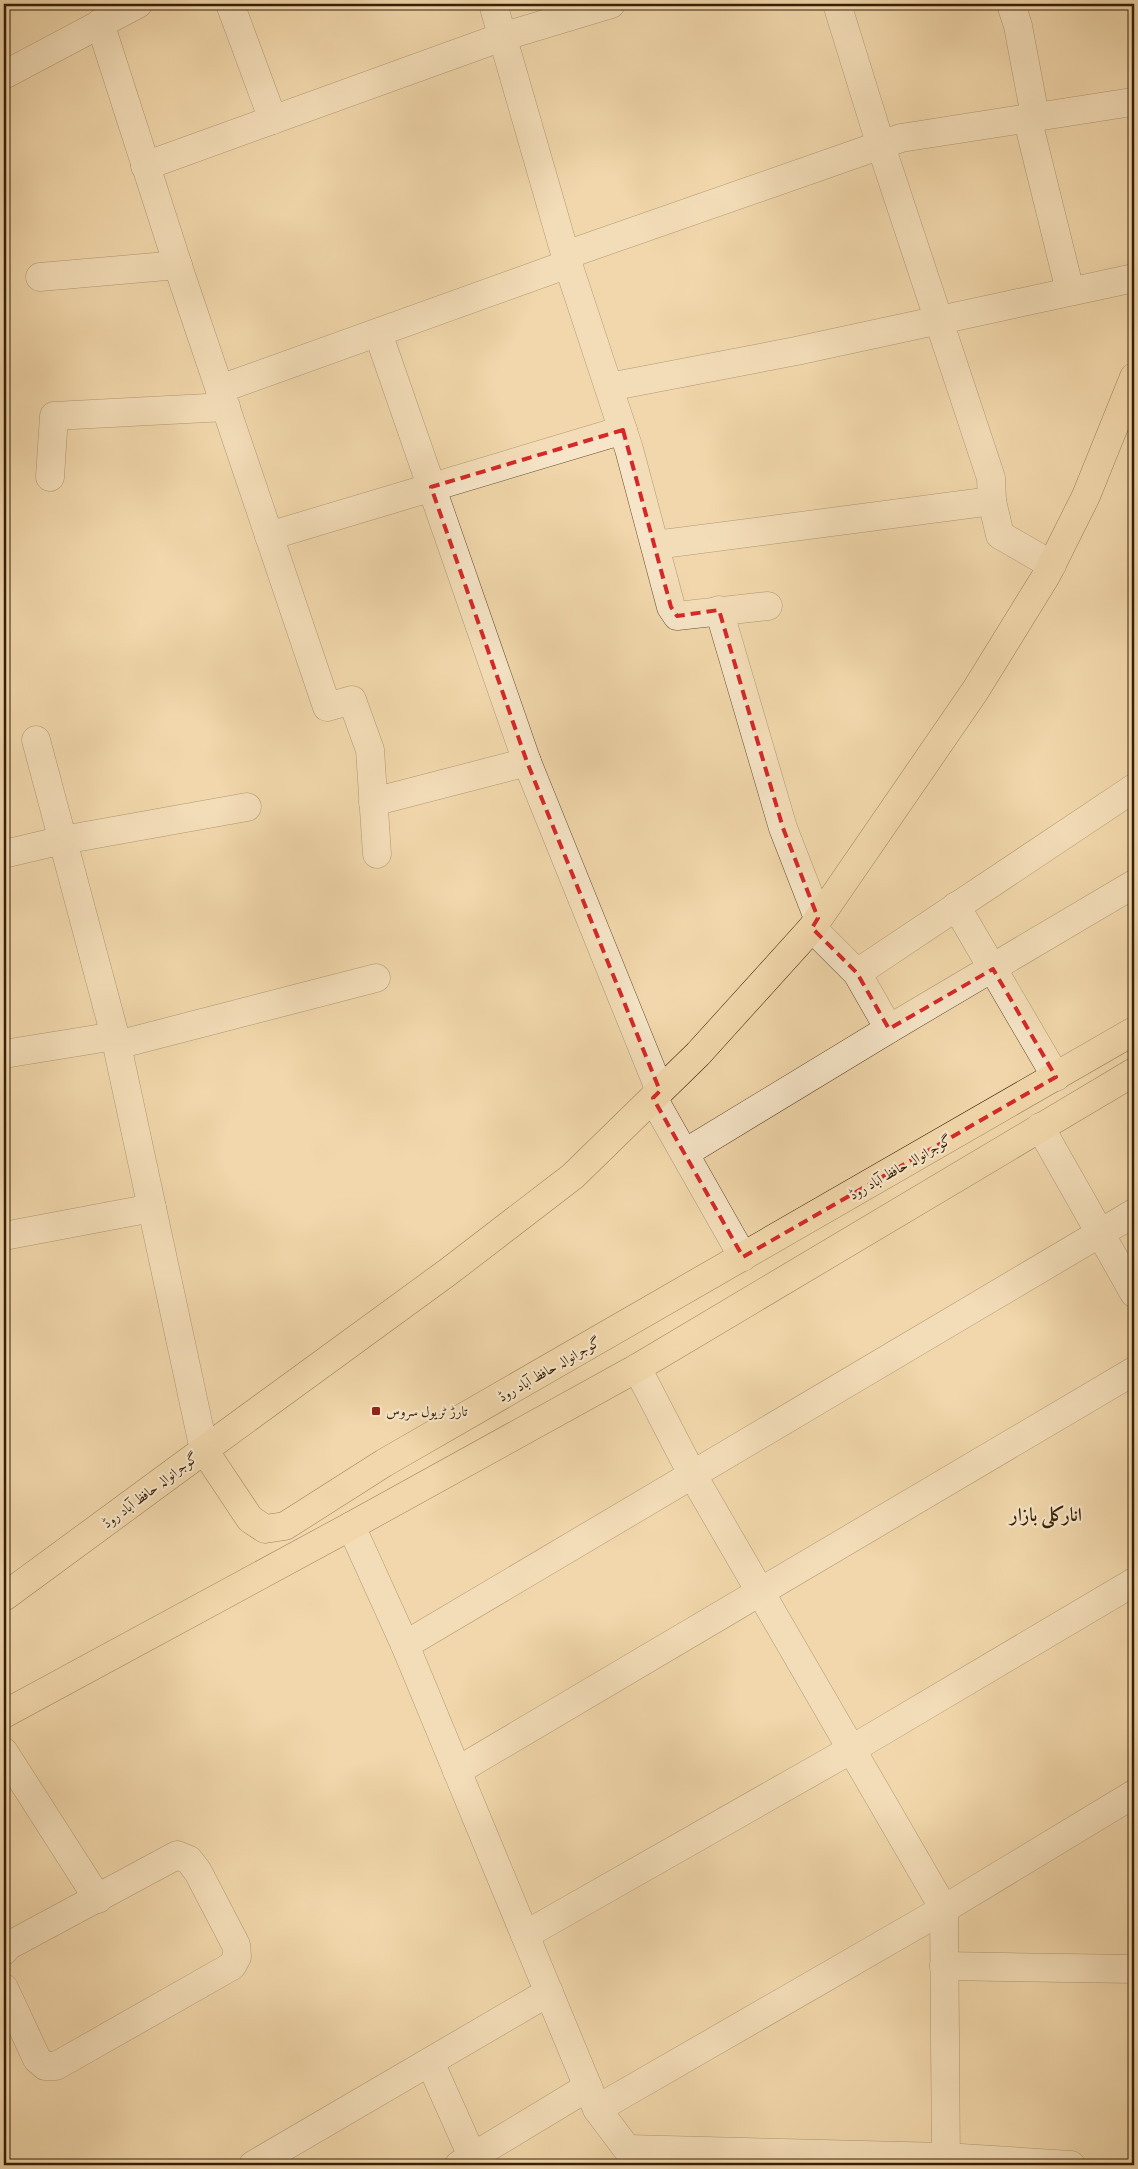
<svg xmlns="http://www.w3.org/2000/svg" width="1138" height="2169" viewBox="0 0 1138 2169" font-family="'IM FELL French Canon',Amiri,serif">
<rect width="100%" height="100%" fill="#f1d7ab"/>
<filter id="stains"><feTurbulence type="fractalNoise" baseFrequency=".004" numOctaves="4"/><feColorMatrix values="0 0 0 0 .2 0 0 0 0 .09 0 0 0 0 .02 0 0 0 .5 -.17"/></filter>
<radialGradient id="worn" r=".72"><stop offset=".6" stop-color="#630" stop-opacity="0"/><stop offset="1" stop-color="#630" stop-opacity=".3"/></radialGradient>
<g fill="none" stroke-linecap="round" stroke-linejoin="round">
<defs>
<g id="minor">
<path d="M230 4 273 120"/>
<path d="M493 4 568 264 629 449 671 607 677 616 768 606"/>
<path d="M837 4 881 146 991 478 992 501 1000 535 1052 565"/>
<path d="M1011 4 1018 26 1035 116"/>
<path d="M100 23 181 275 327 707 352 700 370 750 377 854"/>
<path d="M4 75 138 4"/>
<path d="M1027 117 1070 291"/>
<path d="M145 166 502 37 611 4"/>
<path d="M566 255 901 138 1132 102"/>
<path d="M40 277 178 265"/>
<path d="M378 333 527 762 660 1091"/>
<path d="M609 387 796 351 1134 278"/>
<path d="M220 389 568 264"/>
<path d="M50 477 54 416 226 407"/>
<path d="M269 536 623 430"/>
<path d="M655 545 992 501"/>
<path d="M719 610 783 828 818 918"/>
<path d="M36 740 115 1036 204 1450"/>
<path d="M373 802 527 762"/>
<path d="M4 854 63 840 247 807"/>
<path d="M956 906 1056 1077"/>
<path d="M812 928 857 973 889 1029"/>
<path d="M857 973 1134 788"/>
<path d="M117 1045 376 978"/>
<path d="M4 1054 115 1036"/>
<path d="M653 1098 743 1257"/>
<path d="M1040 1127 1134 1293"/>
<path d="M685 1153 889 1029 1134 884"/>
<path d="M4 1236 152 1208"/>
<path d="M637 1368 692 1474 944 1909 946 2165"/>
<path d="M351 1526 405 1645 597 2109 627 2149 945 2157 1071 2165"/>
<path d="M405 1645 1134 1213"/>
<path d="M4 1752 98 1899"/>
<path d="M457 1771 1134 1371"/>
<path d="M525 1935 852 1749 1134 1582"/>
<path d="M4 1951 8 1946 177 1855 189 1860 198 1872 236 1945 237 1957 232 1966 56 2066H45L37 2059 4 1988"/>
<path d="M944 1966 1134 1969"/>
<path d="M430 2062 476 2165"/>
<path d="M597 2109 944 1909 1134 1794"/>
<path d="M253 2165 549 1992"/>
<path d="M459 2165 588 2087"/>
</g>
<g id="major">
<path d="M204 1450 448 1272 573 1176 698 1054 812 928 975 691 1046 576 1086 496 1134 377"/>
<path d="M4 1597 204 1450 250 1519 265 1529 285 1526 384 1463 1134 1031"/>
<path d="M4 1714 351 1526 637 1368 1134 1072"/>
</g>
</defs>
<!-- minor casing -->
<use href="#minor" stroke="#664d2f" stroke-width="29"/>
<!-- major casing -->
<use href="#major" stroke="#371f06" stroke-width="29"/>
<!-- minor -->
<use href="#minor" stroke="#f6e5c8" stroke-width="28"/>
<!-- major -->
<use href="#major" stroke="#f1d7ab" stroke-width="28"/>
</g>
<!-- marked area -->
<path d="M0 0H1138V2169H0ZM623 430 671 607 677 616 719 610 783 828 818 918 812 928 857 973 889 1029 993 969 1056 1077 743 1257 653 1098 660 1091 527 762 431 487Z" fill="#f1d7ab" fill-opacity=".55" fill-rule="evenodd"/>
<path fill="none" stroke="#d62828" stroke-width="4" stroke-dasharray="10 6" stroke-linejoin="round" d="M623 430 671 607 677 616 719 610 783 828 818 918 812 928 857 973 889 1029 993 969 1056 1077 743 1257 653 1098 660 1091 527 762 431 487Z"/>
<!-- markers -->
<rect fill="#8f2418" stroke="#f6e5c8" stroke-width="2" x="371" y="1406" width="10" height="10" rx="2.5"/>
<g text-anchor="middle" stroke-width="4.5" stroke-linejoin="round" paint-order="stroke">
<!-- street labels -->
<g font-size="14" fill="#371f06" stroke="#f6e5c8">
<text transform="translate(900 1167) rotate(-30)" y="5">گوجرانوالہ حافظ آباد روڈ</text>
<text transform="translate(549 1369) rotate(-30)" y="5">گوجرانوالہ حافظ آباد روڈ</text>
<text transform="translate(150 1490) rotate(-37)" y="5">گوجرانوالہ حافظ آباد روڈ</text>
</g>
<!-- poi labels -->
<g font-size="14" fill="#371f06" stroke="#f6e5c8" text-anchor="start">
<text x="386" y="1416">تارڑ ٹریول سروس</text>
</g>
<!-- district labels -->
<g font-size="19" font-weight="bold" fill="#371f06" stroke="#f6e5c8">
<text x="1046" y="1521">انارکلی بازار</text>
</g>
</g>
<!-- margin -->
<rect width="1138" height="2169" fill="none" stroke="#f1d7ab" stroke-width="20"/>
<rect x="5" y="5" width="1128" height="2159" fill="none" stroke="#371f06" stroke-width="2.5"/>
<rect x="10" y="10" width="1118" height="2149" fill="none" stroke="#371f06"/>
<rect width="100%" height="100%" filter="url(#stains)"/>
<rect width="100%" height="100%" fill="url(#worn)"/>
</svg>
